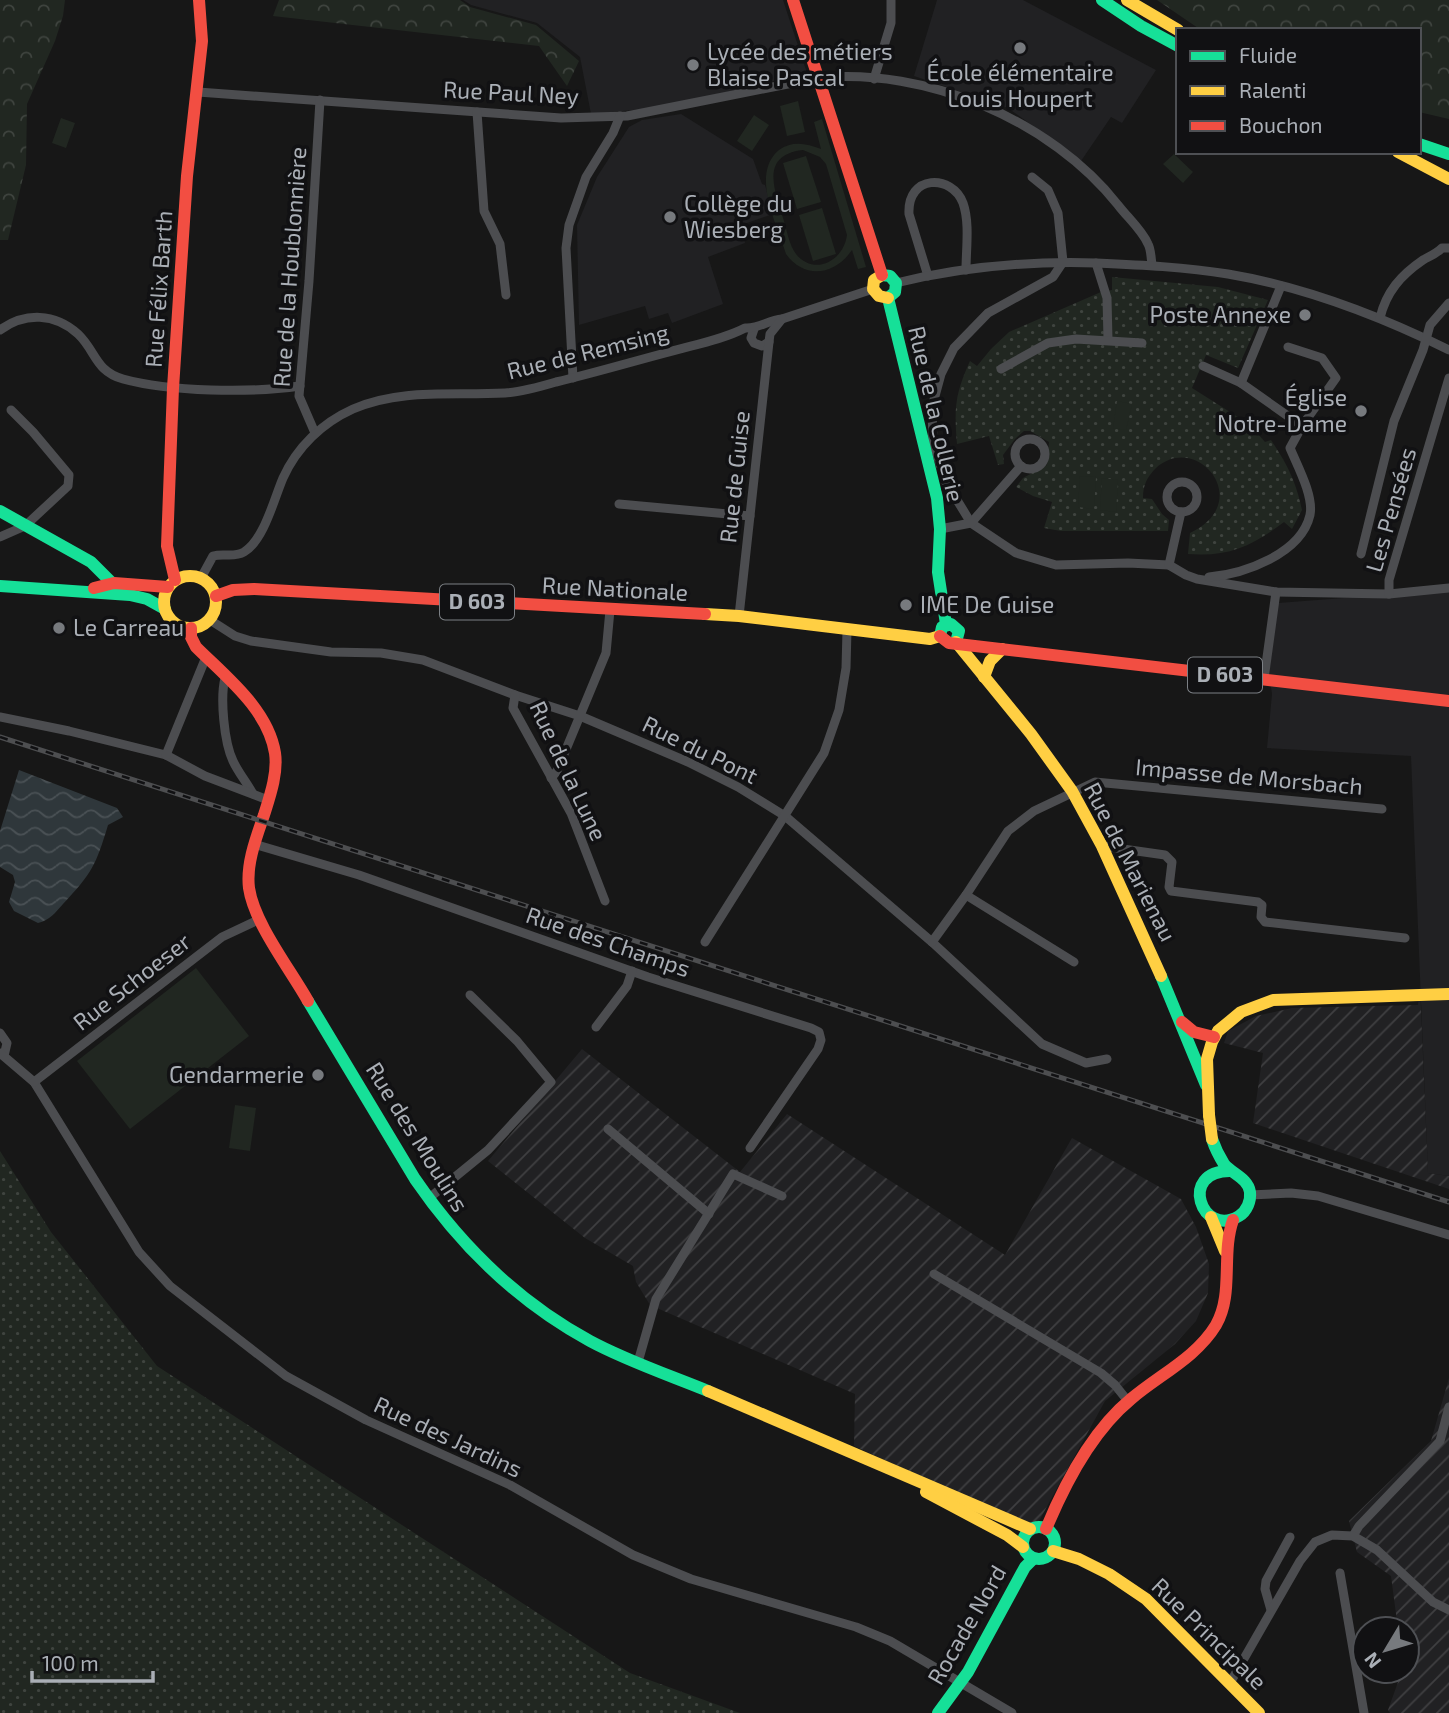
<svg xmlns="http://www.w3.org/2000/svg" width="1449" height="1713" viewBox="0 0 1449 1713" font-family="'Exo 2',sans-serif">
<defs>
<pattern id="industrial-furrows" width="10" height="10" patternUnits="userSpaceOnUse" patternTransform="scale(1.75)"><rect width="10" height="10" fill="#212123"/><path d="M-1 1l2-2M0 10L10 0M9 11l2-2" fill="none" stroke="#3f3f41"/></pattern>
<pattern id="grass-dots" width="8" height="8" patternUnits="userSpaceOnUse" patternTransform="scale(1.75)"><rect width="8" height="8" fill="#212721"/><path d="M2 2h.1M6 6h.1" fill="none" stroke="#3f443f" stroke-width="1.8" stroke-linecap="round"/></pattern>
<pattern id="forest-crowns" width="20" height="18" patternUnits="userSpaceOnUse" patternTransform="scale(1.75)"><rect width="20" height="18" fill="#212721"/><path d="M2 6a3 3 0 1 1 6 0M12 15a3 3 0 1 1 6 0" fill="none" stroke="#3f443f"/></pattern>
<pattern id="water-waves" width="16" height="10" patternUnits="userSpaceOnUse" patternTransform="scale(1.75)"><rect width="16" height="10" fill="#2f373b"/><path d="M0 5q4-4 8 0t8 0" fill="none" stroke="#4a5155"/></pattern>
</defs>
<rect width="100%" height="100%" fill="#171717"/>
<!-- built -->
<g fill="#212123">
<path d="M463 0H783L807 73 665 107 591 114 580 57 537 23 471 5Z"/>
<path d="M937 0H1023L1156 70 1122 123 1111 117 1081 161 1008 108 914 76Z"/>
<path d="M681 114 753 159 762 184 765 185 773 214 741 225 745 243 708 257 723 304 672 323 668 313 649 319 645 306 579 325 577 225 597 177 629 127 642 120Z"/>
<path d="M1449 590V1176L1428 1173 1411 756 1267 748 1272 694 1269 674 1278 603Z"/>
</g>
<!-- industrial -->
<g fill="url(#industrial-furrows)">
<path d="M1420 986 1428 1173 1449 1176V1189L1253 1123 1263 1053 1224 1043 1228 1031 1256 1016 1292 1008 1418 1005Z"/>
<path d="M582 1049 740 1172 787 1114 1005 1255 1072 1138 1181 1199 1196 1227 1209 1264 1208 1293 1196 1321 1175 1344 1105 1401 1039 1521 1025 1524 854 1446 855 1394 650 1305 636 1282 633 1266 585 1238 488 1161Z"/>
<path d="M1449 1378V1713H1390L1388 1710 1402 1671H1407V1629H1398L1391 1576 1357 1552 1349 1521 1431 1441Z"/>
</g>
<!-- grass -->
<g fill="url(#grass-dots)">
<path d="M1112 277 1218 287 1268 300 1238 368 1206 355 1192 388 1249 424 1265 442 1271 440C1287 464 1296 481 1302 510L1292 529 1284 522C1252 546 1229 557 1188 554L1190 533C1256 502 1197 431 1156 468 1147 477 1143 485 1143 498L1152 499 1162 514 1169 520 1168 531H1061L1044 528 1052 502 1033 496 1016 487 1023 478 1047 465 1049 442 1030 431H1024L1015 439 1003 455 1004 464 998 465 989 436 957 444C954 408 955 394 970 361L977 366 991 349 1009 332 1101 292 1112 290Z"/>
<path d="M0 1151 51 1232 157 1366 630 1673 740 1713H0Z"/>
</g>
<!-- forest -->
<g fill="url(#forest-crowns)">
<path d="M0 0H65L63 16 55 41 27 104 26 165 8 240H0Z"/>
<path d="M279 0H460L470 7 536 25 579 61 567 86 539 46 273 16Z"/>
<path d="M1157 0H1449V119L1419 112V30H1201Z"/>
</g>
<!-- pitch -->
<g fill="#212721" fill-rule="evenodd">
<path d="M798 101 805 132 787 136 780 106Z"/>
<path d="M754 115 769 125 752 151 737 141Z"/>
<path d="M61 118 75 123 66 148 52 143Z"/>
<path d="M822 119 866 267 858 269 852 250C835 275 805 280 786 254 777 224 750 174 779 150 793 140 807 144 821 149L814 122ZM803 150 820 157 826 164 847 235C844 260 815 277 796 254 789 245 787 230 783 218 775 191 759 155 803 150Z"/>
<path d="M1174 154 1193 172 1183 183 1163 164Z"/>
<path d="M806 156 821 202 797 209 783 163Z"/>
<path d="M822 208 836 254 813 261 799 215Z"/>
<path d="M1117 401 1132 404 1126 430 1113 428Z"/>
<path d="M1080 476 1096 477 1094 509 1078 507Z"/>
<path d="M1102 478 1118 480 1116 512 1100 510Z"/>
<path d="M196 968 249 1036 130 1129 77 1061Z"/>
<path d="M235 1105 256 1108 250 1151 229 1148Z"/>
</g>
<!-- water -->
<path fill="url(#water-waves)" d="M19 770 117 808 123 817 108 825C96 865 92 873 63 904 55 913 50 920 38 923L14 911 9 902 15 882 13 875 0 867V831Z"/>
<g fill="none" stroke-linecap="round" stroke-linejoin="round">
<!-- street -->
<g stroke="#4c4d50" stroke-width="9">
<path d="M874 79 891 23V0"/>
<path d="M198 92 561 118 627 116 818 78C926 67 1051 120 1118 205 1127 217 1142 230 1148 244 1151 249 1151 258 1152 265"/>
<path d="M477 112 484 211 500 244 506 295"/>
<path d="M1032 177 1048 190 1058 213 1063 262 1053 277 988 313 954 348 941 374 932 407 933 442 946 482 971 523 1016 553 1056 565 1128 563 1169 565 1186 575 1197 579 1276 592 1389 594 1449 588"/>
<path d="M1096 263 1107 298 1108 340"/>
<path d="M928 276 909 214C907 174 952 174 963 203 970 223 966 249 966 270"/>
<path d="M896 283C961 267 1030 261 1096 263 1141 265 1185 267 1228 274 1305 287 1380 316 1449 350"/>
<path d="M1380 318C1386 292 1401 275 1423 260 1430 256 1436 254 1442 248H1449"/>
<path d="M754 329 751 338 754 343 762 346 769 342"/>
<path d="M0 330C25 312 55 313 78 334 96 351 95 371 123 379 170 392 251 393 300 386"/>
<path d="M1203 366 1241 383 1302 426"/>
<path d="M1001 369 1048 343 1076 339 1142 343"/>
<path d="M573 378 566 248 569 225 586 177 613 133 620 116"/>
<path d="M1241 383 1281 286"/>
<path d="M315 433 299 396 309 281 320 100"/>
<circle cx="1030" cy="454" r="15"/>
<circle cx="1182" cy="497" r="15"/>
<path d="M619 504 750 516"/>
<path d="M940 529 971 523 1021 466"/>
<path d="M0 537 25 526 68 486 69 475 33 432 11 410"/>
<path d="M1361 554 1394 421 1423 350 1430 325 1449 303"/>
<path d="M1169 565 1181 512"/>
<path d="M1209 577C1244 574 1301 554 1310 515 1314 496 1297 465 1290 448L1302 426 1336 378 1322 358 1288 347"/>
<path d="M201 578 213 556C224 553 234 558 244 552 264 540 274 499 283 478 297 447 322 423 353 409 401 388 454 396 505 393 522 392 539 387 556 382 594 373 631 362 669 352 693 345 722 340 745 328 759 329 768 320 782 319L873 289"/>
<path d="M1389 594V580L1449 378"/>
<path d="M739 616 769 342 770 334 782 319"/>
<path d="M210 620 235 636 251 641 331 652 381 653 423 660 515 695 580 716 688 762 738 787 785 816 932 942 1042 1044 1086 1063 1107 1059"/>
<path d="M225 678C220 698 224 742 233 761 238 772 247 783 253 794"/>
<path d="M1264 679 1276 592"/>
<path d="M515 695 513 708 571 813 605 901"/>
<path d="M0 717 69 731 166 755 205 776 268 800"/>
<path d="M166 755 206 657"/>
<path d="M551 778 557 771 606 653 610 610"/>
<path d="M254 844 359 875 648 977 811 1028 819 1032 821 1040 818 1049 750 1148"/>
<path d="M1102 846 1165 855 1172 862 1169 887 1171 891 1258 902 1262 905 1261 917 1265 922 1405 938"/>
<path d="M966 895 1074 962"/>
<path d="M705 942 824 753 839 710 846 668 847 630"/>
<path d="M932 942 966 895 1008 831 1034 811 1095 782 1382 809"/>
<path d="M596 1027 627 986 632 971"/>
<path d="M0 1033 7 1043 4 1056"/>
<path d="M0 1053 34 1082 139 1252 170 1286 286 1376 366 1420 510 1485 633 1555 691 1579 856 1627 890 1641 1012 1713"/>
<path d="M34 1082 222 937 258 920"/>
<path d="M608 1129 709 1214"/>
<path d="M1250 1195 1291 1193 1318 1196 1449 1235"/>
<path d="M428 1199 488 1150 551 1082 517 1041 470 995"/>
<path d="M934 1274 1101 1373 1115 1385 1127 1400"/>
<path d="M638 1362 656 1299 733 1174 782 1196"/>
<path d="M1353 1536 1359 1526 1440 1441 1449 1407"/>
<path d="M1340 1573 1364 1713"/>
<path d="M1271 1610 1265 1589 1266 1581 1290 1537"/>
<path d="M1230 1683 1300 1561 1315 1542 1332 1535 1353 1536 1377 1550 1433 1602 1449 1610"/>
</g>
<!-- fast -->
<g stroke="#16e098" stroke-width="12">
<path d="M1102 0 1141 26 1178 46"/>
<path d="M1419 144 1449 154"/>
<path d="M882 275 890 276 896 283 895 292 888 298"/>
<path d="M888 298 937 498 940 529 938 572 946 624"/>
<path d="M0 511 91 562 112 583"/>
<path d="M0 586 130 595 147 599 165 609"/>
<path d="M940 636 942 627 951 624 959 631 956 642"/>
<path d="M1161 976 1206 1085"/>
<path d="M308 1001 415 1179C461 1246 518 1302 590 1341 627 1361 669 1375 708 1391"/>
<path d="M1212 1139C1215 1148 1219 1156 1224 1164 1232 1174 1248 1178 1250 1192 1251 1201 1247 1211 1239 1216 1202 1239 1177 1170 1231 1171"/>
<circle cx="1039" cy="1543" r="16"/>
<path d="M938 1713 968 1672 1025 1567 1033 1559"/>
</g>
<!-- slow -->
<g stroke="#ffcf43" stroke-width="12">
<path d="M1127 0 1178 30"/>
<path d="M1398 152 1449 179"/>
<path d="M882 275 874 280 873 289 879 296 888 298"/>
<circle cx="190" cy="602" r="26"/>
<path d="M705 614 739 616 930 639 940 636"/>
<path d="M956 642 1031 734 1072 791 1102 846 1161 976"/>
<path d="M984 677 990 661 1002 649"/>
<path d="M1209 1115 1207 1059 1212 1042 1218 1031 1241 1012 1273 1000 1449 994"/>
<path d="M1211 1217 1225 1251"/>
<path d="M708 1391 1030 1529"/>
<path d="M926 1492 1007 1535 1023 1547"/>
<path d="M1053 1551 1079 1559 1109 1574 1146 1599 1259 1713"/>
</g>
<!-- jam -->
<g stroke="#f24e42" stroke-width="12">
<path d="M793 0 882 275"/>
<path d="M175 580 167 546 173 388 187 176 202 41 199 0"/>
<path d="M94 588 114 583 168 587"/>
<path d="M216 596 233 590 254 589 705 614"/>
<path d="M191 628V637L196 647C225 676 268 709 275 753 278 773 270 796 264 815 256 838 246 864 249 888 254 923 290 969 308 1001"/>
<path d="M940 636 949 643 1449 701"/>
<path d="M1182 1022 1194 1032 1214 1037"/>
<path d="M1046 1529C1065 1483 1092 1431 1131 1399 1159 1375 1196 1358 1216 1325 1234 1294 1221 1254 1233 1220"/>
</g>
<defs>
<path id="rail" d="M0 737 1449 1202"/>
</defs>
<!-- rail casing -->
<use href="#rail" stroke="#4d4e50" stroke-width="5"/>
<!-- rail -->
<use href="#rail" stroke="#111113" stroke-width="2.5" stroke-dasharray="8" stroke-linecap="butt"/>
<!-- slow-bridge -->
<path stroke="#ffcf43" stroke-width="12" d="M1209 1115 1212 1139"/>
</g>
<!-- markers -->
<g fill="#777a7e" stroke="#111113" stroke-width="2.5">
<circle cx="1020" cy="48" r="7"/>
<circle cx="693" cy="65" r="7"/>
<circle cx="670" cy="217" r="7"/>
<circle cx="1305" cy="315" r="7"/>
<circle cx="1361" cy="411" r="7"/>
<circle cx="906" cy="605" r="7"/>
<circle cx="59" cy="628" r="7"/>
<circle cx="318" cy="1075" r="7"/>
</g>
<g text-anchor="middle" stroke-width="7" stroke-linejoin="round" paint-order="stroke">
<!-- shield labels -->
<g fill="#111113" stroke="#7c8085" stroke-width="2">
<rect x="440" y="584.5" width="74" height="35" rx="5"/>
<rect x="1188" y="657.5" width="74" height="35" rx="5"/>
</g>
<g font-size="21" font-weight="bold" fill="#aaafb6">
<text x="477" y="609">D 603</text>
<text x="1225" y="682">D 603</text>
</g>
<!-- poi labels -->
<g font-size="23" fill="#aaafb6" stroke="#111113" text-anchor="start">
<text x="707" y="60">Lycée des métiers<tspan x="707" dy="26">Blaise Pascal</tspan></text>
<text x="1020" y="81" text-anchor="middle">École élémentaire<tspan x="1020" dy="26">Louis Houpert</tspan></text>
<text x="684" y="212">Collège du<tspan x="684" dy="26">Wiesberg</tspan></text>
<text x="1291" y="323" text-anchor="end">Poste Annexe</text>
<text x="1347" y="406" text-anchor="end">Église<tspan x="1347" dy="26">Notre-Dame</tspan></text>
<text x="920" y="613">IME De Guise</text>
<text x="73" y="636">Le Carreau</text>
<text x="304" y="1083" text-anchor="end">Gendarmerie</text>
</g>
<!-- street labels -->
<g font-size="23" fill="#aaafb6" stroke="#111113">
<text transform="translate(511 93) rotate(3)" y="8">Rue Paul Ney</text>
<text transform="translate(290 267) rotate(-86)" y="8">Rue de la Houblonnière</text>
<text transform="translate(159 289) rotate(-86)" y="8">Rue Félix Barth</text>
<text transform="translate(588 352) rotate(-14)" y="8">Rue de Remsing</text>
<text transform="translate(936 414) rotate(77)" y="8">Rue de la Collerie</text>
<text transform="translate(735 477) rotate(-84)" y="8">Rue de Guise</text>
<text transform="translate(1391 510) rotate(-74)" y="8">Les Pensées</text>
<text transform="translate(615 589) rotate(3)" y="8">Rue Nationale</text>
<text transform="translate(700 750) rotate(26)" y="8">Rue du Pont</text>
<text transform="translate(568 771) rotate(65)" y="8">Rue de la Lune</text>
<text transform="translate(1249 777) rotate(5)" y="8">Impasse de Morsbach</text>
<text transform="translate(1130 862) rotate(63)" y="8">Rue de Marienau</text>
<text transform="translate(608 942) rotate(19)" y="8">Rue des Champs</text>
<text transform="translate(132 982) rotate(-38)" y="8">Rue Schoeser</text>
<text transform="translate(417 1137) rotate(58)" y="8">Rue des Moulins</text>
<text transform="translate(448 1437) rotate(25)" y="8">Rue des Jardins</text>
<text transform="translate(967 1625) rotate(-60)" y="8">Rocade Nord</text>
<text transform="translate(1209 1634) rotate(44)" y="8">Rue Principale</text>
</g>
</g>
<!-- legend -->
<rect x="1176" y="28" width="245" height="126" fill="#111113" stroke="#4e5054" stroke-width="2"/>
<rect x="1190" y="51" width="35" height="10" fill="#16e098" stroke="#4e5054" stroke-width="2"/>
<text x="1239" y="63" font-size="21" fill="#aaafb6">Fluide</text>
<rect x="1190" y="86" width="35" height="10" fill="#ffcf43" stroke="#4e5054" stroke-width="2"/>
<text x="1239" y="98" font-size="21" fill="#aaafb6">Ralenti</text>
<rect x="1190" y="121" width="35" height="10" fill="#f24e42" stroke="#4e5054" stroke-width="2"/>
<text x="1239" y="133" font-size="21" fill="#aaafb6">Bouchon</text>
<!-- north arrow -->
<g transform="translate(1386 1650) rotate(232)"><circle r="33" fill="#111113" stroke="#4e5054" stroke-width="2"/>
<path d="M0-5L12 26L0 18L-12 26Z" fill="#777a7e"/>
<text y="-10" font-size="19" font-weight="bold" text-anchor="middle" fill="#aaafb6">N</text>
</g>
<!-- scale -->
<path d="M32 1671v10h121v-10" fill="none" stroke="#aaafb6" stroke-width="3.5"/>
<text x="42" y="1671" font-size="21" fill="#aaafb6" stroke="#111113" stroke-width="5" paint-order="stroke">100 m</text>
</svg>
